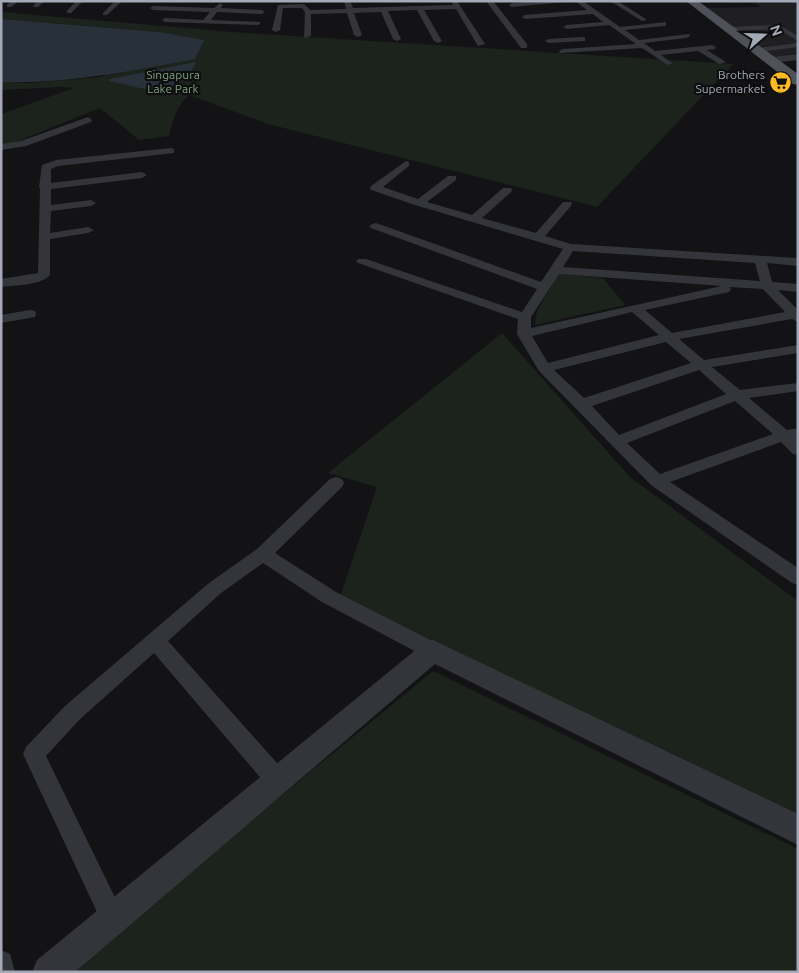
<svg xmlns="http://www.w3.org/2000/svg" width="799" height="973" viewBox="0 0 799 973" font-family="Ubuntu,sans-serif">
<rect width="100%" height="100%" fill="#131315"/>
<!-- built -->
<path fill="#1f1f22" d="M754 1H798V53L774 57 706 8 760 7Z"/>
<!-- green -->
<g fill="#1b231c">
<path d="M1 12 232 32 733 64 597 207 268 124 189 95C176 107 173 120 169 136L139 140 100 108 11 144 1 145V114L74 88 61 87 1 90V82L29 83 102 77 159 32 1 19Z"/>
<path d="M558 274 603 278 625 305 535 325 537 311Z"/>
<path d="M502 333 630 477 798 601V820L340 597 377 487 328 473Z"/>
<path d="M433 671 798 849V972H67Z"/>
</g>
<!-- water -->
<g fill="#28313a">
<path d="M1 19 159 32 204 40 195 59C131 71 67 84 1 82Z"/>
<path d="M196 62C175 104 145 88 109 81L110 79Z"/>
</g>
<g fill="none" stroke-linecap="round" stroke-linejoin="round">
<!-- minor -->
<g fill="#34353a" fill-rule="evenodd">
<path d="M11 1H19L11 7H7V5Z"/>
<path d="M38 1H45L38 7H34L33 6Z"/>
<path d="M76 1H83L71 13H67V11Z"/>
<path d="M115 1H122L107 15H103V13Z"/>
<path d="M344 1H350L353 8 453 5 451 1H457L485 44 478 46 456 9 424 10 442 41 438 43 434 41 417 10 388 11 401 39 397 41 393 39 381 12 354 13 362 35 358 37 354 35 347 13 311 14V36L304 38 305 12 302 8H283L280 30 276 32 272 30 278 5 304 4 310 10 346 9Z"/>
<path d="M486 1H493L527 44V48H521Z"/>
<path d="M538 1H583L620 27 666 22V26H663L625 30 639 40 689 34 690 36 686 38 644 43 655 51 712 45 716 47 715 49 707 50 726 62 719 64 698 51 661 55 672 63 668 65 642 48 560 53 559 51 563 49 636 44 609 25 567 29 563 27 567 25 603 22 593 14 525 19 522 17 525 15 587 10 575 1 512 7 509 5 512 3Z"/>
<path d="M610 1H618L647 20 642 21Z"/>
<path d="M220 3 223 5 221 8 262 10 265 12 262 14 217 12 211 20 260 22V24L258 25 165 22 162 20 165 18 203 20 210 12 153 10 150 8 153 6 214 8Z"/>
<path d="M779 25 798 36V41L778 29 729 31 725 29 729 27Z"/>
<path d="M582 37H585V41L549 43 545 41 549 39Z"/>
<path d="M798 43V47L759 52 755 50 759 48Z"/>
<path d="M88 117 92 120 91 122 26 146 1 150V144L21 141Z"/>
<path d="M171 148 174 149V153L58 166 51 169V183L142 172 147 175 142 178 51 189V205L91 200 96 203 91 206 51 211 50 233 88 227 94 230 88 233 50 239V275C40 286 15 285 1 287V279L38 273 40 189 39 187 42 165 56 160Z"/>
<path d="M406 161 409 162V166L383 187 418 199 448 176H456V180L427 202 472 215 503 188H511L512 190 511 192 482 218 536 233 563 202H571L572 204 571 206 545 236 571 244 798 258V266L767 263 772 282 798 284V292L778 290 798 310V322L792 319 679 339 704 360 798 345V353L712 367 740 390 798 383V391L749 398 787 430 798 428V438L796 439 798 441V455L793 454 781 442 670 482 798 568V585L792 583 651 485 539 371 517 334 518 319 358 263 356 261 358 259H366L522 312 537 289 371 228 369 226 375 223 379 224 541 282 563 249 415 205 371 190 370 188 371 186ZM573 251 755 263 760 281 563 267ZM559 274 722 286 531 328V317ZM729 287 763 289 785 312 672 333 645 310 729 292 731 289ZM632 312 659 335 548 363 532 336ZM666 342 691 363 584 398 554 370ZM699 370 726 394 619 435 592 406ZM735 401 773 434 660 474 627 443Z"/>
<path d="M30 310 35 311 36 314 35 317 1 323V315Z"/>
<path d="M336 477 342 479 344 483 342 487 275 553 336 592 440 645 443 651 440 657 433 659 426 657 322 602 263 563 221 593 168 641 286 773 289 781 286 789 278 792 270 789 154 653 79 720 46 756 125 918 122 927 113 930 104 927 23 754 26 747 65 706 209 583 257 549 330 479Z"/>
<path d="M1 950 10 954 15 972H1Z"/>
</g>
<!-- tertiary -->
<g fill="#34353a" fill-rule="evenodd">
<path d="M798 54V60L772 63 767 60 772 57Z"/>
<path d="M433 640 798 814V845L435 664 75 972H32L37 960 424 643Z"/>
</g>
<!-- primary -->
<path fill="#4f5159" fill-rule="evenodd" d="M686 1H698L798 74V85L793 84Z"/>
</g>
<!-- icons -->
<defs>
<symbol id="supermarket-disc" viewBox="-11 -11 22 22"><circle r="9.5" fill="#ffbb21" stroke="#0e0e10"/><path d="M-6-5.5h2.5l.6 2H6L4.5 2H-2.5L-4.4-4H-6ZM-1.5 3.2a1.3 1.3 0 1 0 .1 0ZM3 3.2a1.3 1.3 0 1 0 .1 0Z" fill="#111"/></symbol>
</defs>
<g fill-rule="evenodd">
<use href="#supermarket-disc" x="768" y="70" width="25" height="25"/>
</g>
<g text-anchor="middle" stroke-width="4.5" stroke-linejoin="round" paint-order="stroke">
<!-- far-park labels -->
<g font-size="12" fill="#79a37d" stroke="#0e0e10">
<text x="173" y="79">Singapura<tspan x="173" dy="14">Lake Park</tspan></text>
</g>
<!-- far-poi labels -->
<g font-size="12" fill="#a3a9b6" stroke="#0e0e10" text-anchor="end">
<text x="765" y="79">Brothers<tspan x="765" dy="14">Supermarket</tspan></text>
</g>
</g>
<!-- border -->
<rect width="799" height="973" fill="none" stroke="#a3a9b6" stroke-width="5"/>
<!-- north arrow -->
<g transform="translate(764 35) rotate(70)" stroke="#0e0e10" stroke-width="4" paint-order="stroke">
<path d="M0-4L9 19L0 12L-9 19Z" fill="#a3a9b6"/>
<text y="-8" font-size="14" font-weight="bold" text-anchor="middle" fill="#a3a9b6">N</text>
</g>
</svg>
